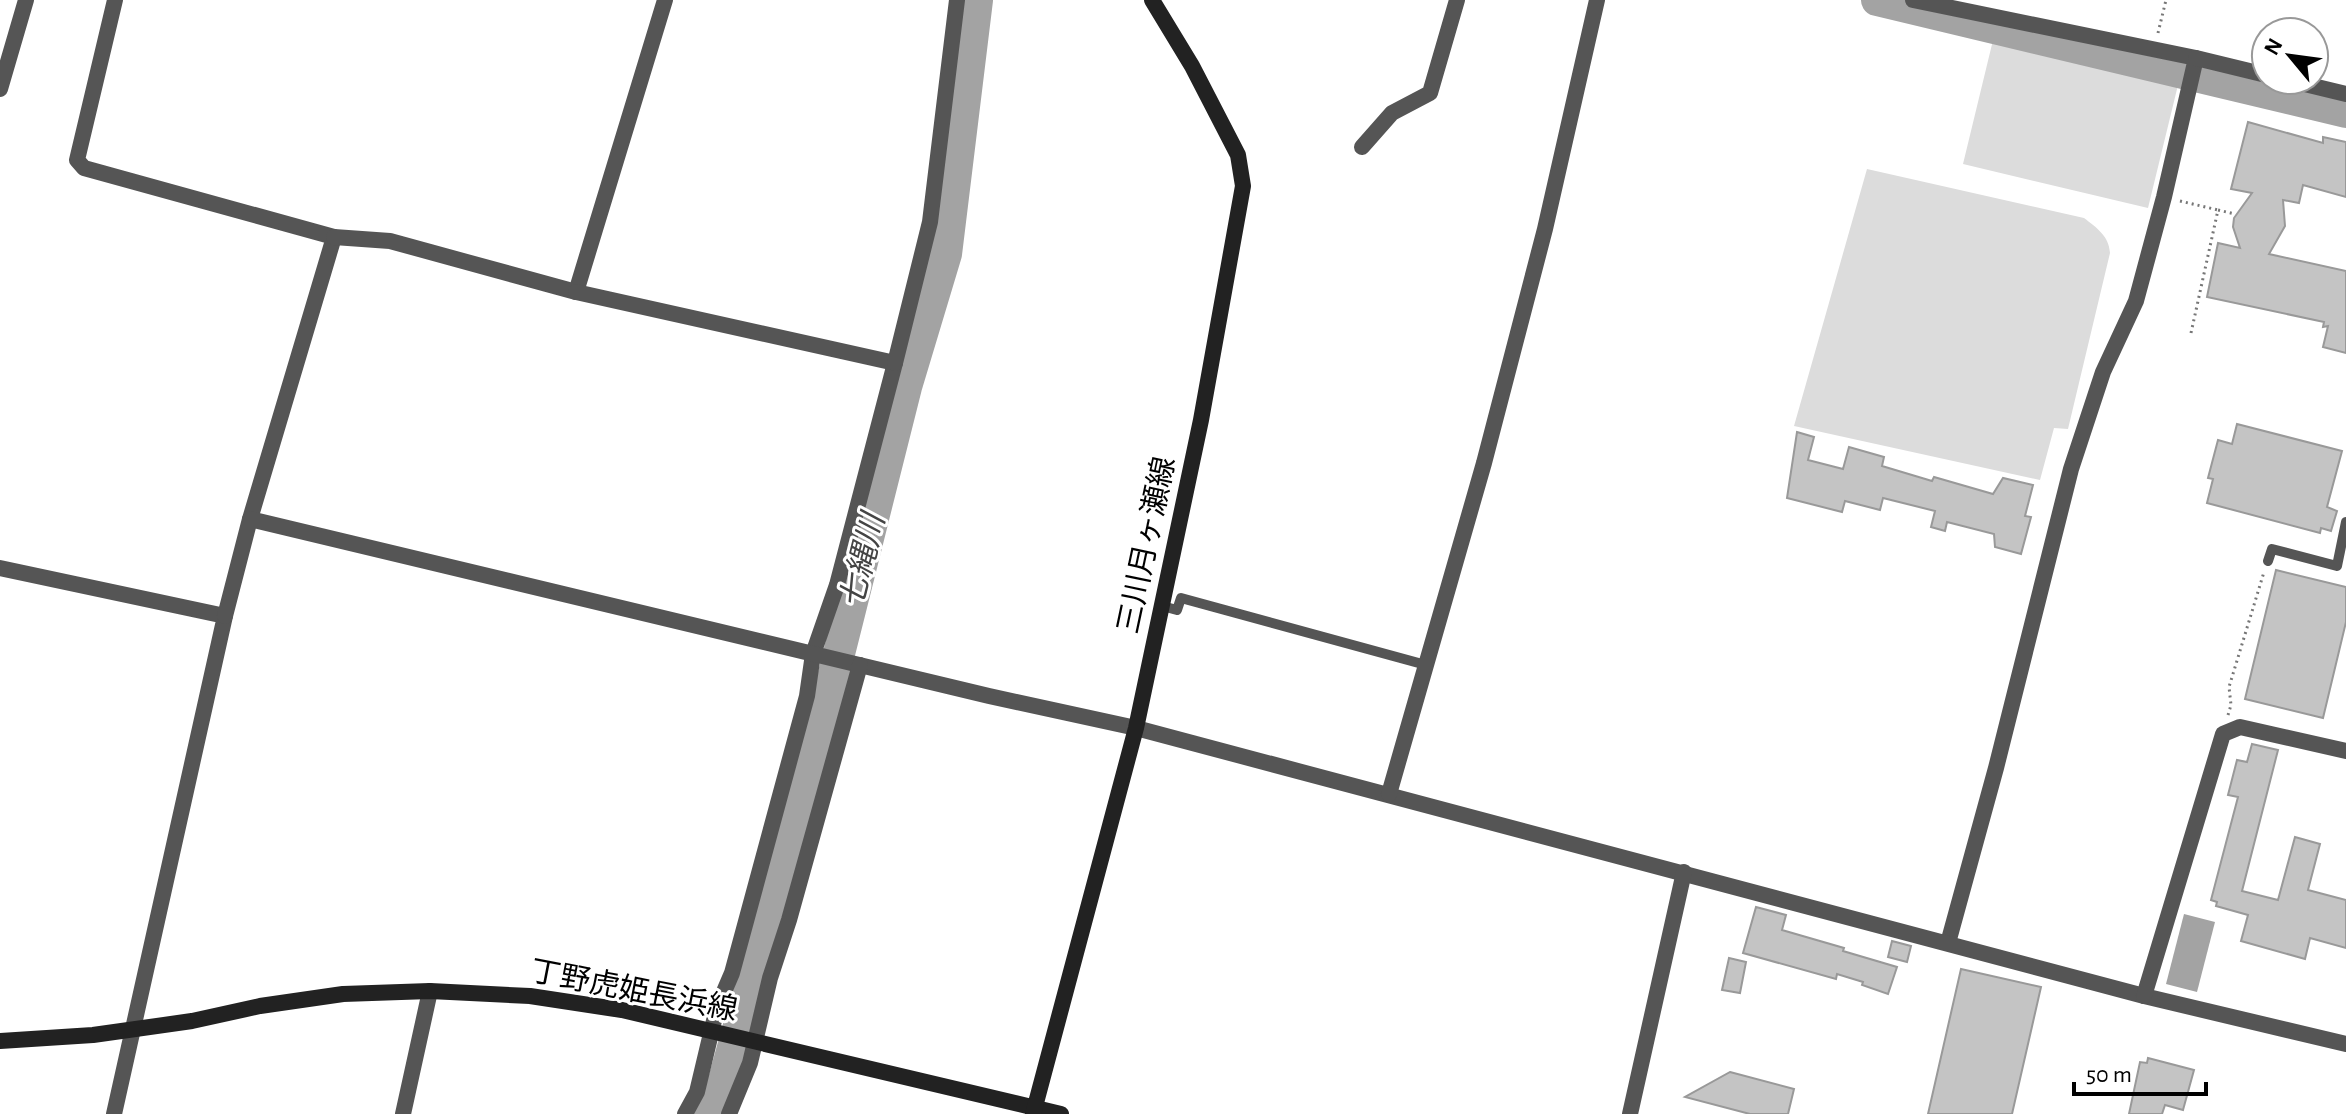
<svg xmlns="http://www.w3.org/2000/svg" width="2346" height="1114" viewBox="0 0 2346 1114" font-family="'Alegreya Sans','Noto Sans JP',sans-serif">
<rect width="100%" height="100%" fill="#fff"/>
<!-- green -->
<g fill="#dcdcdc">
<path d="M1994 36 2174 79 2173 84 2178 85 2148 208 1963 164Z"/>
<path d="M1867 169 2084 218C2097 228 2109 236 2110 253L2068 429 2054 428 2040 480 1794 426Z"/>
</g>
<!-- water -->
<path fill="#a3a3a3" d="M2184 914 2215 922 2197 992 2166 984Z"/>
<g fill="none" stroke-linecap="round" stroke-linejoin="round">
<!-- river -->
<g stroke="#a3a3a3" stroke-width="32">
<path d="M1877 0 2346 112"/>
<path d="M709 1114 724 1080 806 785 906 387 946 254 977 0"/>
</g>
</g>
<!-- building -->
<g fill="#c4c4c4" stroke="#999" stroke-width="2">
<path d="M2248 122 2323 143V137L2346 142V197L2303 185 2299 203 2283 200 2285 226 2269 254 2346 271V353L2323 347 2328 326 2323 327 2324 322 2207 297 2218 243 2240 248 2233 227 2234 218 2252 193 2231 189Z"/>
<path d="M2237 424 2342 451 2327 507 2337 511 2331 531 2321 528 2320 533 2207 503 2213 479 2208 478 2218 440 2232 444Z"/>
<path d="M1797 432 1814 437 1808 460 1843 469 1849 447 1884 457 1882 466 1932 481 1934 477 1993 494 2003 478 2033 485 2025 516 2031 517 2021 554 1995 547 1994 534 1947 522 1945 531 1931 527 1935 511 1883 498 1880 510 1845 501 1842 512 1787 498Z"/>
<path d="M2276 570 2346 587V622L2323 718 2245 699Z"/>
<path d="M2252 744 2278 750 2242 891 2278 900 2295 837 2320 844 2308 890 2346 900V948L2310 938 2305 959 2241 941 2248 915 2216 906 2217 902 2211 900 2238 797 2228 795 2237 760 2247 762Z"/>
<path d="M1756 907 1786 915 1782 930 1844 948 1843 951 1897 967 1888 994 1862 985 1863 982 1837 974 1836 979 1743 953Z"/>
<path d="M1892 941 1911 946 1907 962 1888 957Z"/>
<path d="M1729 958 1746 962 1740 993 1722 990Z"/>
<path d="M1961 969 2041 987 2012 1114H1928Z"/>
<path d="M2148 1058 2194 1070 2183 1110 2165 1105 2162 1114H2129L2140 1062 2147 1063Z"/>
<path d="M1730 1072 1794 1089 1788 1114H1750L1685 1097Z"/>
</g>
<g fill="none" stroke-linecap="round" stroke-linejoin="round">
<!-- path -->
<g stroke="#777" stroke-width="3" stroke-dasharray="2 4" stroke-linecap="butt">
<path d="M2158 33 2166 0"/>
<path d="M2180 201 2218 210"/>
<path d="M2191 333 2218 210 2235 214"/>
<path d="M2228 715 2231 705 2229 687 2264 572"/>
</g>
<!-- service -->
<g stroke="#555" stroke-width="10">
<path d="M2268 561 2272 549 2337 566 2346 522"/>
<path d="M1162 606 1177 610 1181 598 1426 665"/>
</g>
<!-- minor -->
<g stroke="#555" stroke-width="16">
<path d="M115 0 77 160 84 168 334 237 250 519"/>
<path d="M1913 0 2196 58 2164 197 2136 301 2103 372 2071 469 1996 768 1948 943"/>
<path d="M1362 147 1392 113 1430 93 1457 0"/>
<path d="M334 237 390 241 576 292 665 0"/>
<path d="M576 292 895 363 837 585 813 654 807 696 732 973 717 1008 697 1092 685 1114"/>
<path d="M895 363 930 222 957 0"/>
<path d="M0 568 225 616 114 1114"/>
<path d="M225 616 250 519 989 696 1136 728 2144 996 2346 1044"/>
<path d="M1389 794 1484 463 1545 229 1597 0"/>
<path d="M2144 996 2223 734 2240 727 2346 751"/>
<path d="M403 1114 430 991"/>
<path d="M729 1114 750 1063 770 978 789 920 860 665"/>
<path d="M1630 1114 1684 872"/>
</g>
<!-- tertiary -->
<g stroke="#555" stroke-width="16">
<path d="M2196 58 2266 75"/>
<path d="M2288 80 2346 94"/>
<path d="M0 89 26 0"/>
</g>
<!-- secondary -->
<g stroke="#222" stroke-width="16">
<path d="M0 1041 93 1035 192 1021 260 1006 343 994 430 991 530 996 622 1010 1061 1114"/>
<path d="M1033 1114 1136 728 1201 420 1243 186 1238 155 1192 66 1152 0"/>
</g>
</g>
<g text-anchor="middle" stroke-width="6" stroke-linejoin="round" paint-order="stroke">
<!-- street labels -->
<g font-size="30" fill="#000" stroke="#fff">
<text transform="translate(1146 545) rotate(-78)" y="10">三川月ヶ瀬線</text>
<text transform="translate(634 990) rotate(11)" y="10">丁野虎姫長浜線</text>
</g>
<!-- water labels -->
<g font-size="32" font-style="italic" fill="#444" stroke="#fff">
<text transform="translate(862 561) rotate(-76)" y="11">七縄川</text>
</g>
</g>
<!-- north arrow -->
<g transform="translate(2290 56) rotate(299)"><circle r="38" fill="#ffffff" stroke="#999999" stroke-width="2"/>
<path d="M0-6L14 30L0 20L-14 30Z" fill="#000000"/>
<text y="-12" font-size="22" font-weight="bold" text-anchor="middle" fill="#000000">N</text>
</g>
<!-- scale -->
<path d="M2074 1082v12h132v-12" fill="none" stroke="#000000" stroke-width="4"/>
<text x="2086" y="1082" font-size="24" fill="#000000" stroke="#ffffff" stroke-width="6" paint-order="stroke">50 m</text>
</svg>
